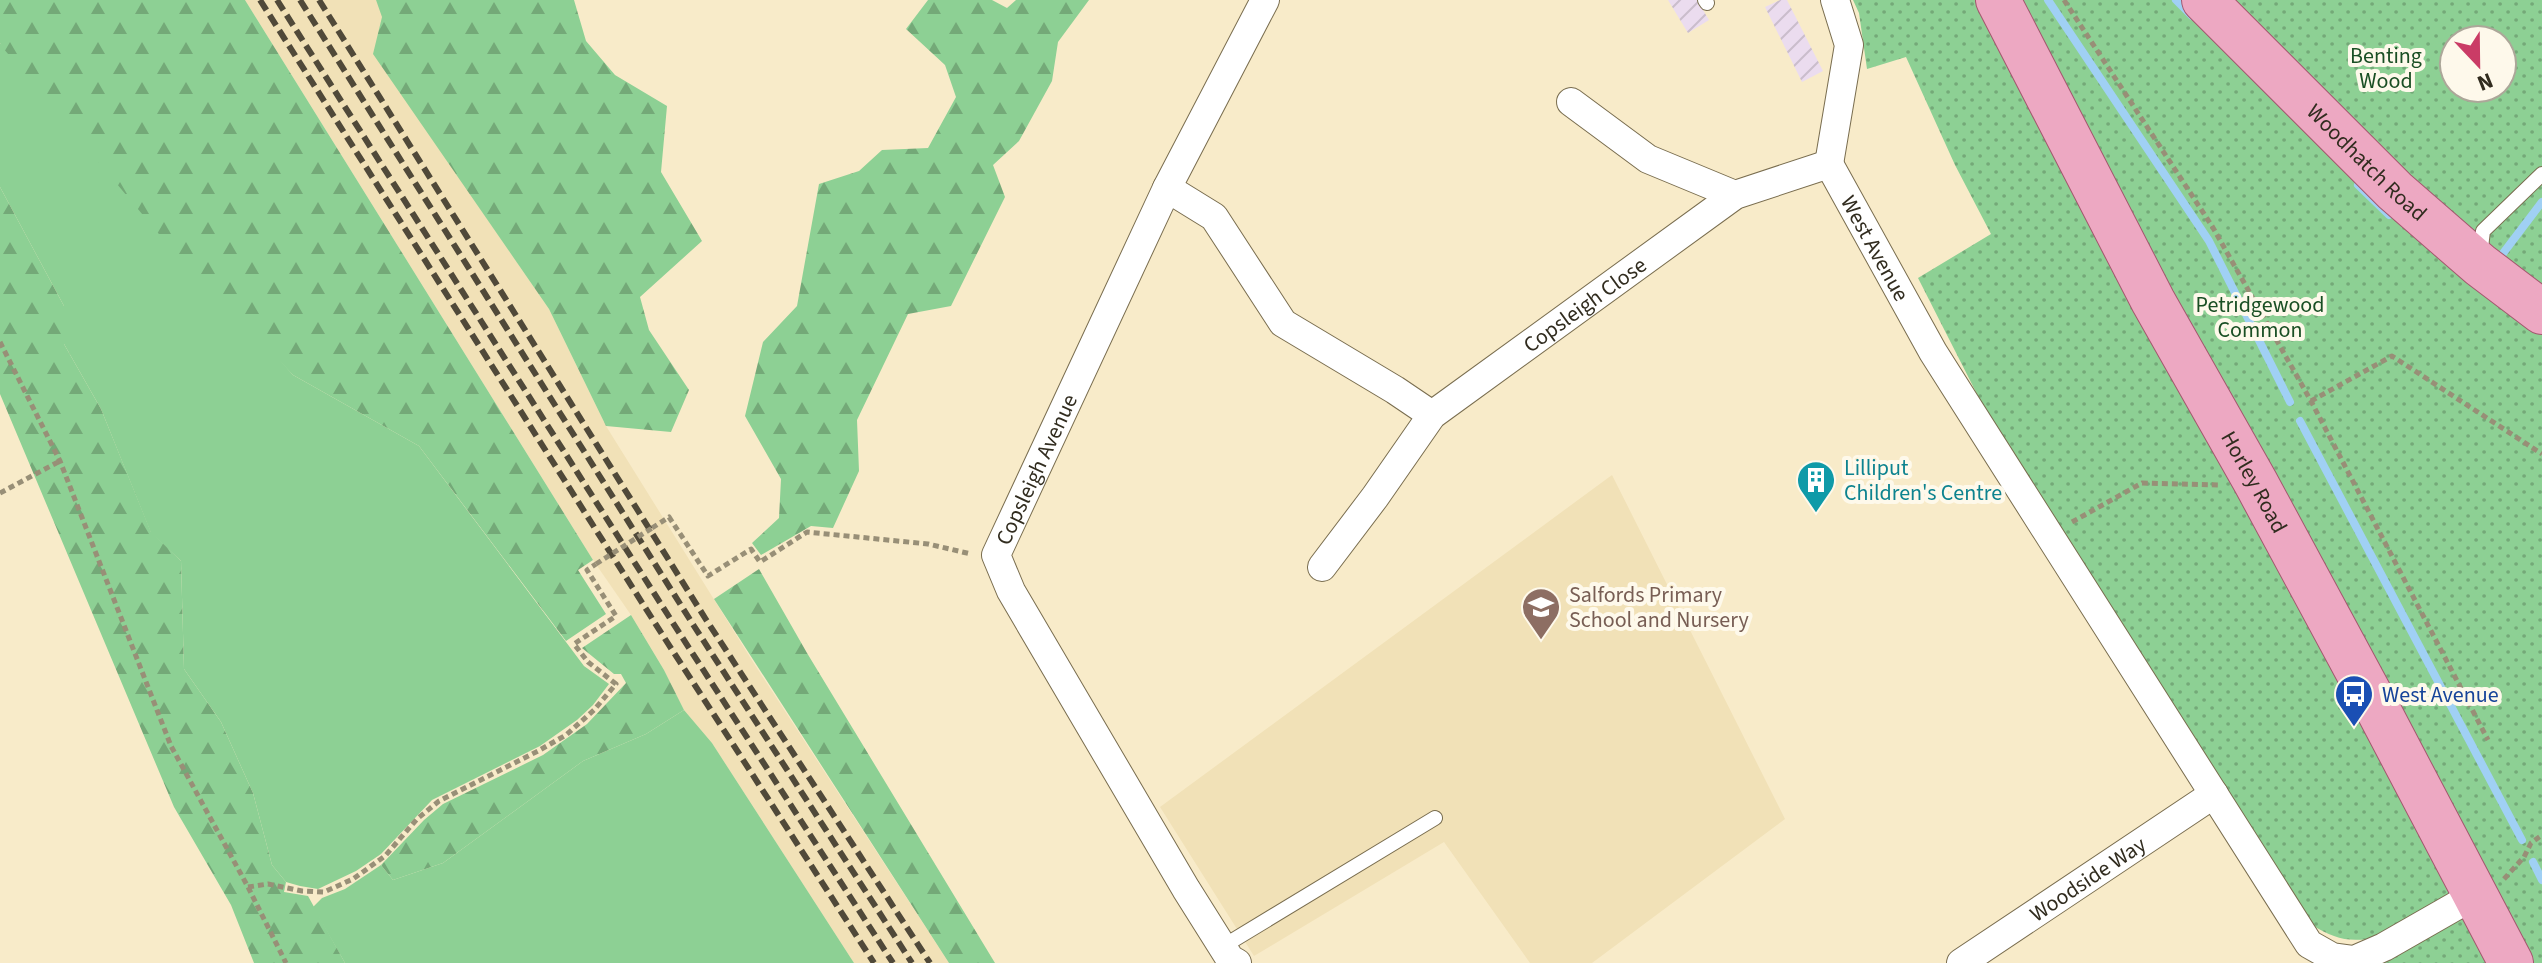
<svg xmlns="http://www.w3.org/2000/svg" width="2542" height="963" viewBox="0 0 2542 963" font-family="'Source Sans 3',sans-serif">
<defs>
<pattern id="industrial-furrows" width="10" height="10" patternUnits="userSpaceOnUse" patternTransform="scale(2)"><rect width="10" height="10" fill="#ebdcef"/><path d="M-1 1l2-2M0 10L10 0M9 11l2-2" fill="none" stroke="#cabdcc"/></pattern>
<pattern id="forest-firs" width="22" height="20" patternUnits="userSpaceOnUse" patternTransform="scale(2)"><rect width="22" height="20" fill="#8dd094"/><path d="M5 1l3.5 6h-7zM16 11l3.5 6h-7z" fill="#74a978"/></pattern>
<pattern id="park-dots" width="8" height="8" patternUnits="userSpaceOnUse" patternTransform="scale(2)"><rect width="8" height="8" fill="#8dd094"/><path d="M2 2h.1M6 6h.1" fill="none" stroke="#74a978" stroke-width="1.8" stroke-linecap="round"/></pattern>
</defs>
<rect width="100%" height="100%" fill="#f8ebc9"/>
<!-- built -->
<g fill="#f1e1b7">
<path d="M245 0H376L466 188 549 309 606 426 753 662 949 963H854L712 743 684 710 664 670 631 615 593 560Z"/>
<path d="M1612 475 1785 819 1592 963H1530L1444 842 1254 956 1160 807Z"/>
</g>
<!-- industrial -->
<g fill="url(#industrial-furrows)">
<path d="M1668 0H1697L1709 20 1688 33Z"/>
<path d="M1780 0H1787L1823 71 1802 82 1765 7Z"/>
</g>
<!-- grass -->
<g fill="#8dd094">
<path d="M0 43 293 375 419 446 584 666 609 684 593 705 577 720 540 746 432 800 381 854 356 871 318 889 300 886 286 882 272 865 253 793 221 722 184 669 181 561 151 533 101 409 64 344V306L0 187Z"/>
<path d="M684 710 712 743 854 963H345L313 907 322 898 345 889 381 865 393 880 443 863 583 761 646 734Z"/>
</g>
<!-- forest -->
<g fill="url(#forest-firs)">
<path d="M0 0H245L593 560 578 570 606 614 566 641 419 446 293 375 158 233 3 48 0 43Z"/>
<path d="M376 0H574L586 41 615 75 667 106 661 172 702 241 640 297 649 330 689 390 671 432 606 426 549 309 373 54 382 17Z"/>
<path d="M928 0H992L1007 8 1016 0H1089L1058 42 1052 81 1019 141 993 165 1005 197 951 306 908 314 857 420 859 471 833 528 811 526 761 555 752 543 779 518 781 479 745 416 763 342 797 306 819 184 859 171 882 150 928 148 956 97 945 65 906 29Z"/>
<path d="M0 187 64 306V344L101 409 151 532 181 561 184 669 221 722 253 793 272 865 286 882 284 892 308 896 345 963H254L231 905 174 807 0 394Z"/>
<path d="M759 569 807 653 995 963H949L714 599Z"/>
<path d="M631 615 664 670 684 710 646 734 583 761 443 863 393 880 381 865 424 820 443 804 543 755 587 724 626 683 621 674H614L582 648Z"/>
</g>
<!-- park -->
<path fill="url(#park-dots)" fill-rule="evenodd" d="M1853 0H2542V963H2382L2368 939C2345 942 2332 937 2312 925L1980 400 1918 278 1991 234 1955 165 1906 57 1867 69 1859 13ZM2454 40H2502V88H2454Z"/>
<g fill="none" stroke-linecap="round" stroke-linejoin="round">
<!-- stream -->
<g stroke="#a0d0f4" stroke-width="8">
<path d="M2048 0 2209 241 2290 402"/>
<path d="M2176 0 2192 16"/>
<path d="M2358 185 2389 215"/>
<path d="M2501 256 2542 202"/>
<path d="M2300 421 2522 840"/>
<path d="M2533 862 2542 880"/>
</g>
<defs>
<g id="lane">
<path d="M1705 0 1707 3"/>
<path d="M2480 256 2483 231 2542 174"/>
<path d="M1222 947 1435 818"/>
</g>
<g id="street">
<path d="M1571 102 1648 159 1735 195"/>
<path id="s1" d="M1829 164 1933 352 2309 944 2332 957 2354 960 2384 947 2475 895"/>
<path d="M1829 164 1849 45 1835 0"/>
<path d="M1167 188 1214 217 1283 323 1395 390 1432 415"/>
<path id="s2" d="M1322 567 1375 497 1432 415 1735 195 1829 164"/>
<path id="s3" d="M1237 963 1230 959 1186 889 1011 591 996 555 1167 188 1265 0"/>
<path id="s4" d="M1961 963 2214 794"/>
</g>
<g id="primary">
<path id="s5" d="M1998 0 2153 301 2256 483 2373 700 2511 963"/>
<path id="s6" d="M2204 0 2395 191 2480 265 2542 312"/>
</g>
</defs>
<!-- lane casing -->
<use href="#lane" stroke="#796d4f" stroke-width="16"/>
<!-- street casing -->
<use href="#street" stroke="#796d4f" stroke-width="30"/>
<!-- primary casing -->
<use href="#primary" stroke="#a3576e" stroke-width="46"/>
<!-- path -->
<g stroke="#988f77" stroke-width="5" stroke-dasharray="6 4" stroke-linecap="butt">
<path d="M2064 0 2212 226 2311 401 2488 740"/>
<path d="M0 342 60 461 171 746 248 887 286 963"/>
<path d="M2311 401 2392 356 2542 454"/>
<path d="M0 493 60 461"/>
<path d="M2072 522 2142 483 2219 485"/>
<path d="M652 528 669 517 708 576 751 549 760 562 807 532 928 544 971 554"/>
<path d="M2504 879 2524 857 2531 843 2542 835"/>
<path d="M248 887 268 884 302 891 324 892 353 879 385 856 417 819 439 801 538 751 566 735 594 710 616 684 588 662 574 644 616 616 587 570 596 564"/>
</g>
<!-- lane -->
<use href="#lane" stroke="#fff" stroke-width="14"/>
<!-- street -->
<use href="#street" stroke="#fff" stroke-width="28"/>
<!-- primary -->
<use href="#primary" stroke="#eda8c2" stroke-width="44"/>
<!-- rail -->
<g stroke="#504939" stroke-width="6" stroke-dasharray="12 6" stroke-linecap="butt">
<path d="M260 0 667 642 874 963"/>
<path d="M277 0 680 634 893 963"/>
<path d="M300 0 694 626 912 963"/>
<path d="M319 0 705 618 930 963"/>
</g>
<!-- path-bridge -->
<path stroke="#988f77" stroke-width="5" stroke-dasharray="6 4" stroke-linecap="butt" d="M596 564 652 528"/>
</g>
<!-- icons -->
<defs>
<symbol id="building-pin" viewBox="-11 -11 22 30"><path d="M0 17L-7.5 6A9.5 9.5 0 1 1 7.5 6Z" fill="#0f9aa8" stroke="#fef9eb"/><path d="M-4-6H4V6H1V3H-1V6H-4ZM-2.5-4.3h1.7v1.8h-1.7ZM.8-4.3h1.7v1.8H.8ZM-2.5-1h1.7V.8h-1.7ZM.8-1h1.7V.8H.8Z" fill="#fff"/></symbol>
<symbol id="school-pin" viewBox="-11 -11 22 30"><path d="M0 17L-7.5 6A9.5 9.5 0 1 1 7.5 6Z" fill="#8d6e63" stroke="#fef9eb"/><path d="M0-5L7-2L0 1L-7-2ZM-4 1L0 2.5L4 1V4Q0 6-4 4Z" fill="#fff"/></symbol>
<symbol id="bus-pin" viewBox="-11 -11 22 30"><path d="M0 17L-7.5 6A9.5 9.5 0 1 1 7.5 6Z" fill="#1a4fb4" stroke="#fef9eb"/><path d="M-5-6H5V4H4V6H2V4H-2V6H-4V4H-5ZM-3.5-4V0h7V-4ZM-3.5 1.2v1.5H-2V1.2ZM2 1.2v1.5H3.5V1.2Z" fill="#fff"/></symbol>
</defs>
<g fill-rule="evenodd">
<use href="#building-pin" x="1794" y="458" width="44" height="60"/>
<use href="#school-pin" x="1519" y="585" width="44" height="60"/>
<use href="#bus-pin" x="2332" y="672" width="44" height="60"/>
</g>
<g text-anchor="middle" stroke-width="8" stroke-linejoin="round" paint-order="stroke">
<!-- park labels -->
<g font-size="22" fill="#1a4f24" stroke="#fef9eb">
<text x="2386" y="63">Benting<tspan x="2386" dy="25">Wood</tspan></text>
<text x="2260" y="312">Petridgewood<tspan x="2260" dy="25">Common</tspan></text>
</g>
<!-- street labels -->
<g font-size="22" fill="#312c1f" stroke="#fef9eb">
<text dy="8" stroke="none"><textPath href="#s6" startOffset="230">Woodhatch Road</textPath></text>
<text dy="8" stroke="none"><textPath href="#s1" startOffset="96">West Avenue</textPath></text>
<text dy="8" stroke="none"><textPath href="#s2" startOffset="376">Copsleigh Close</textPath></text>
<text dy="8" stroke="none"><textPath href="#s3" startOffset="570">Copsleigh Avenue</textPath></text>
<text dy="8" stroke="none"><textPath href="#s5" startOffset="546">Horley Road</textPath></text>
<text dy="8" stroke="none"><textPath href="#s4" startOffset="152">Woodside Way</textPath></text>
</g>
<!-- culture labels -->
<g font-size="22" fill="#0d838f" stroke="#fef9eb" text-anchor="start">
<text x="1844" y="475">Lilliput<tspan x="1844" dy="25">Children's Centre</tspan></text>
</g>
<!-- education labels -->
<g font-size="22" fill="#785e54" stroke="#fef9eb" text-anchor="start">
<text x="1569" y="602">Salfords Primary<tspan x="1569" dy="25">School and Nursery</tspan></text>
</g>
<!-- transit labels -->
<g font-size="22" fill="#164399" stroke="#fef9eb" text-anchor="start">
<text x="2382" y="702">West Avenue</text>
</g>
</g>
<!-- north arrow -->
<g transform="translate(2478 64) rotate(158)"><circle r="38" fill="#fef9eb" stroke="#aca799" stroke-width="2"/>
<path d="M0-6L14 30L0 20L-14 30Z" fill="#ca3c66"/>
<text y="-12" font-size="22" font-weight="bold" text-anchor="middle" fill="#312c1f">N</text>
</g>
</svg>
